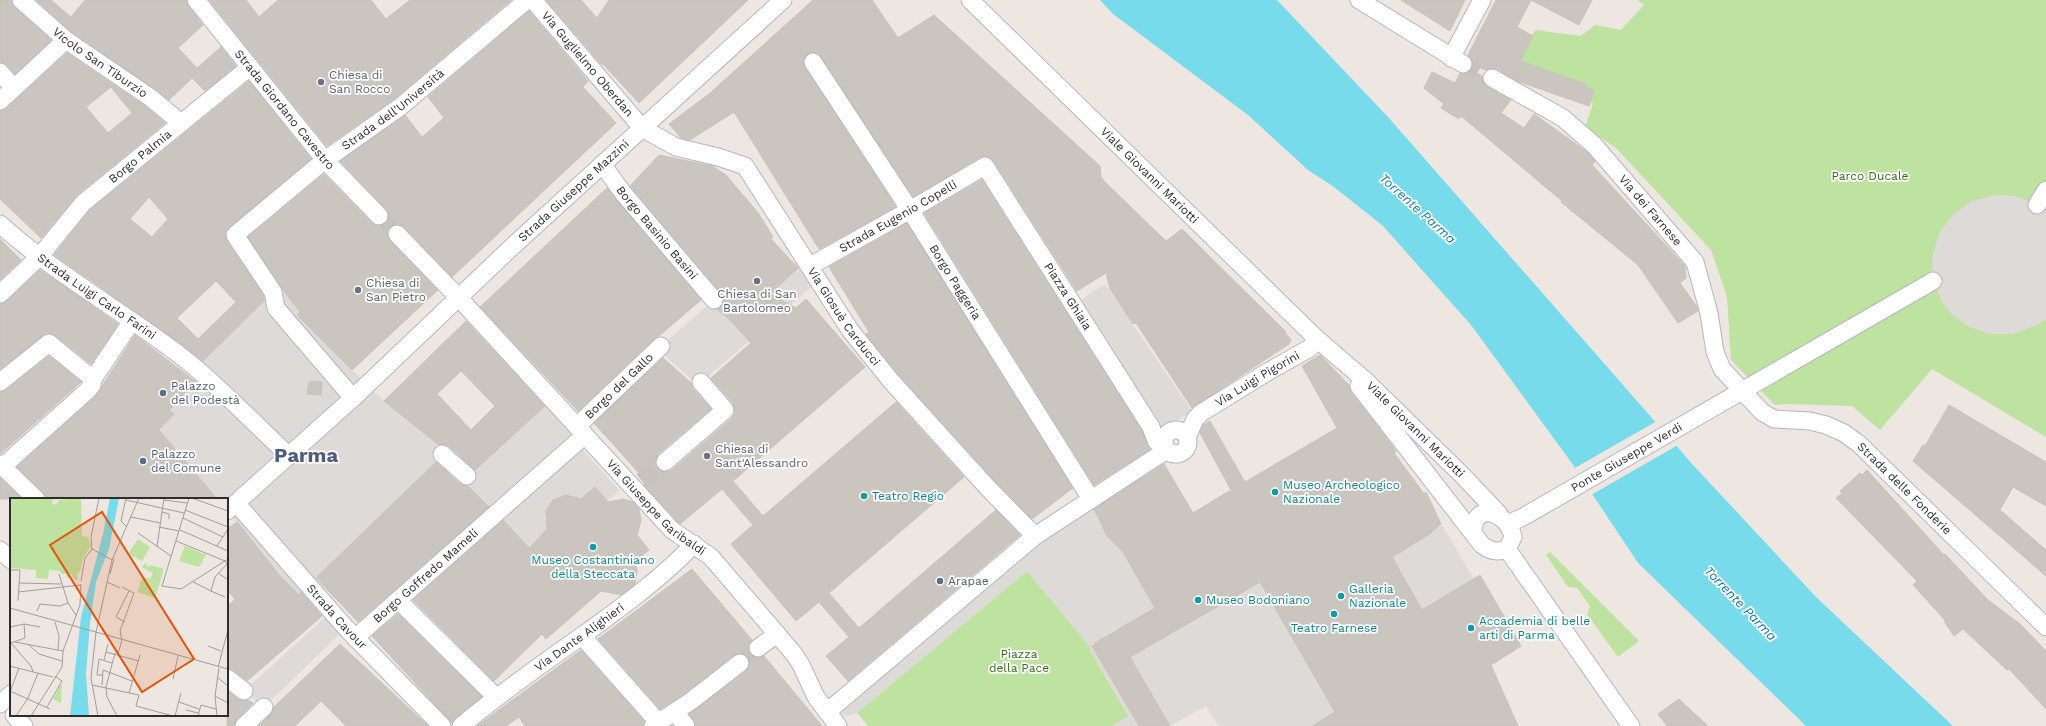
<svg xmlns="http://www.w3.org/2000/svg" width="2046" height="726" viewBox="0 0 2046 726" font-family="'Work Sans',sans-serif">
<rect width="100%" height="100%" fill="#eee7e1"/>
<!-- green -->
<g fill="#bee29f">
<path d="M1637 0H2046V437L1932 369 1880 430 1852 406 1786 404 1775 405 1731 360 1727 297 1711 250 1616 148 1585 127 1593 103 1590 102 1594 90 1585 86 1586 84 1520 61 1535 30 1581 36 1595 25 1621 30 1644 5Z"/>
<path d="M1550 552 1639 641 1618 657 1587 614 1590 606 1577 588 1568 587 1546 555Z"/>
<path d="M1027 571 1091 648 1093 647 1139 726H868L857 713Z"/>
</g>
<!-- plaza -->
<g fill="#dedad7">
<path d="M1994 195 2016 196 2037 205 2046 211V319L2035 326 2013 334H1989L1967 326 1949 312 1942 302 1933 281 1932 257 1939 234 1945 224 1953 215 1972 201Z"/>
<path d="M798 261 815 284 698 385 664 355 661 346 714 300 721 313 725 316 747 315 798 268 794 264Z"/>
<path d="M1105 284 1192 411 1153 436 1073 305Z"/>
<path d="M279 285 300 312 297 315 354 372 384 401 446 450 440 459 299 595 280 576 227 511V499H217L159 431 174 414 169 410 193 385 195 386 202 379 192 371Z"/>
<path d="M547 404 568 427 576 442 618 489 619 491 607 501H579L567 495 553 500 546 511V521L549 527 528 547 466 483 467 476Z"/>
<path d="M1092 505 1107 536 1123 552 1155 608 1095 643 1093 646 1139 726H1111L1128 716 1090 651 1091 648 1027 571 857 713 844 717 828 697 849 683 1022 535Z"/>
<path d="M1442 525 1474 579 1422 610 1392 557 1430 534Z"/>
<path d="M1260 582 1335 712 1312 726H1221L1218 725 1206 706 1170 726 1130 657Z"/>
<path d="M332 611 346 628 264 707 244 691Z"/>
</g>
<!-- water -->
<path fill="#78dbec" d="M1100 0H1277L1388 117 1694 466 1816 597 1953 726H1806L1638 563 1571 462 1471 325 1383 226 1334 187 1308 170 1248 115 1113 14Z"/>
<!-- pier -->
<path fill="#eee7e1" d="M1657 421 1678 445 1591 495 1573 469Z"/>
<!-- building -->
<g fill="#cac5bf" stroke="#cac2ba" fill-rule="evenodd">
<path d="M0 0H11L14 7 51 40 15 74 7 65 0 62Z"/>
<path d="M36 0H51L71 17 85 0H186L188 6 203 25 178 48 197 68 221 47 236 66 205 91 192 78 169 100 72 32Z"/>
<path d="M209 0H246L259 17 278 0H371L386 19 410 0H511L394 99 327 146Z"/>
<path d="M546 0H581L597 18 609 0H748L639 103 603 64 602 65Z"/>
<path d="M813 0H872L898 38 934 15 1100 166 1101 177 1105 182 1166 241 1182 229 1286 332 1285 333 1291 340 1289 344 1192 408 1136 323 1133 324 1110 289 1106 273 1077 291 993 160 985 156 980 157 913 197 821 57 813 52 804 57 805 67 896 207 819 249 734 112 690 140 681 138 669 124 709 94Z"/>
<path d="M1401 0H1465L1450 31Z"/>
<path d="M1496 0H1592L1579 25 1531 0 1517 27 1533 36 1520 61 1586 84 1585 86 1594 90 1589 106 1517 81 1497 69 1486 70 1473 65 1472 60 1468 55Z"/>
<path d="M529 11 588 81 583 87 616 123 452 277 404 227 399 224 390 227 387 232 390 241 438 290 352 370 297 315 300 312 283 290 248 237 324 174 372 223 377 226 386 223 389 218 386 209 340 161 405 115 422 137 444 118 428 97Z"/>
<path d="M67 53 145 106 165 123 77 195 41 238 0 199V111L7 108ZM111 87 132 113 108 133 86 107Z"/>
<path d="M1472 69 1482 76 1483 83 1487 86 1511 100 1501 113 1524 128 1534 114 1587 152 1595 161 1592 165 1685 266 1686 278 1680 283 1697 307 1698 311 1678 323 1638 265 1561 202 1562 201 1461 116 1459 119 1441 108 1444 104 1424 88 1432 72 1455 83 1460 73H1467Z"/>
<path d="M249 81 311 159 226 231 227 241 264 296V301L203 361 161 329 54 255 90 210ZM149 197 168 219 152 237 130 219ZM216 281 236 302 198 339 177 318Z"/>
<path d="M659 155 712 166 726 175 759 214 773 237 771 239 798 268 770 294 796 308 806 299 865 367 733 481 763 516 896 402 964 477 829 593 859 628 996 510 1020 535 848 681 826 656 849 637 819 602 796 621 731 544 753 525 722 489 680 524 644 485 646 483 638 472 594 423 663 358 691 383 693 389 711 409 658 454 655 464 658 469 666 472 672 470 732 418 735 413 733 403 711 378 751 343 728 318 719 311 718 309 724 303 722 294 630 186Z"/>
<path d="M982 180 1142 431 1150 449 1094 485 924 213Z"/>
<path d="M607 188 701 300 659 336 654 339 578 411 480 307Z"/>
<path d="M907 223 1073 488 1032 519 994 480 899 375 866 334 869 332 829 267Z"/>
<path d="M0 239 21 260 0 280Z"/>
<path d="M40 270 118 324 91 364 55 335 47 333 0 369V304L7 301Z"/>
<path d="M466 321 545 406 475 470 449 446 439 445 384 401ZM461 371 495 406 471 430 437 394Z"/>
<path d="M135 335 196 382 169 410 174 414 159 430 217 499H46L43 492 17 467 95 397Z"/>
<path d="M1320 355 1349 385 1351 392 1392 445 1396 452 1394 453 1424 494 1426 492 1441 524 1430 534 1392 557 1422 610 1480 575 1521 646 1491 665 1518 726H1312L1335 712 1260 582 1130 657 1170 726H1139L1092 646 1096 644 1095 643 1155 608 1123 552 1107 536 1094 509 1164 464 1193 513 1231 490 1200 433 1203 425 1210 421 1245 482 1337 428 1302 366Z"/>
<path d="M49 356 81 382 0 454V392L6 390Z"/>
<path d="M309 381 322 382 321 395 307 394Z"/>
<path d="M1949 405 2046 462V506L2013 487 2000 510 2046 550V576L1913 461 1923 445 1925 446Z"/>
<path d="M436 462 460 484 468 486 489 507 358 622 316 578Z"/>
<path d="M1867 470 1944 555 1945 554 1987 599 2020 624 2046 651V709L2009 669 2007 670 1963 629 1954 636 1944 621 1945 620 1913 585 1917 581 1836 498 1842 493 1840 491 1860 473 1862 475Z"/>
<path d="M0 478 22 499H0Z"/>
<path d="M595 487 608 502 624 499 633 502 639 509 641 521 637 535 649 550 635 561 637 572 635 584 621 595 601 591 546 639 542 634 494 681 413 600 503 520 529 548 547 529 546 511 553 500 566 495 581 499Z"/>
<path d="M237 522 280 576 299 595 301 592 322 616 247 681 233 670 227 668V607L235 599 227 590V529Z"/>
<path d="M692 569 752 640 748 649 750 654 759 658 764 656 822 726H696L689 714 746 671 750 662 748 657 739 653 734 655 685 693 660 709 598 639Z"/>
<path d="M398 614 482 697 455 718 452 723 372 636Z"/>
<path d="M340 644 428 726H346L321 701 295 726H259L271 714 274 707Z"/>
<path d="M581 650 644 721 643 726H525L519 717 506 726H477Z"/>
<path d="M227 691 238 699 248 700 253 703 237 719 234 726H227Z"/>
<path d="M1679 699 1708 726H1667L1658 714Z"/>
</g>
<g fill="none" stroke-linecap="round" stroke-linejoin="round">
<!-- minor-tunnel -->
<g stroke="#c7c2bd" stroke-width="17" stroke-dasharray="17 8" stroke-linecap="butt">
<path d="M1463 64 1492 78"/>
<path d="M379 216 397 234"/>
<path d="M642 481 665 462"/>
<path d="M740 663 758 648"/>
</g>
<defs>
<g id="minor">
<path id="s1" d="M21 0 66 40 151 98 181 123"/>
<path id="s2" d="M196 0 325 160 379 216"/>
<path id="s3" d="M533 0 642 128 676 147 718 157 745 166 850 330 891 381 987 487 1035 536"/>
<path id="s4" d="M970 0 1317 339 1367 382 1463 476 1499 514"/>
<path d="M1359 0 1463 64"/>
<path d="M1451 58 1482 0"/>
<path id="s5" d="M813 62 910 210 1091 499"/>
<path d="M0 72 14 88"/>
<path id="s6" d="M1492 78 1563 118 1594 145 1695 262 1709 313 1715 352 1722 369 1762 412 1774 419 1810 421 1826 425 1844 433 1859 444 2046 627"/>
<path d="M0 101 66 40"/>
<path id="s7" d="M602 164 623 193 714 300"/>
<path d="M2037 205 2046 190"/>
<path id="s8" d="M0 224C54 273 119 309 177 353 217 384 252 421 289 456"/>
<path id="s9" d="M397 234 459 298 672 530 711 557 794 654 801 665 816 697 838 726"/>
<path id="s10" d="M810 266 910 210 985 166 1151 427 1156 441 1166 448"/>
<path id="s11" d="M0 294 39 257 83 203 250 67"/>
<path d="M0 382 49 343 93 379"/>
<path d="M1359 386 1482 545C1491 551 1497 553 1507 549L1513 537C1508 512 1474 500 1473 532"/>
<path id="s12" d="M353 398 276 308 273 292 235 235 325 160 400 107 527 0"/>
<path id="s13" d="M577 426 661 346"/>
<circle cx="1176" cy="442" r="12"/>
<path id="s14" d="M1187 438 1195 419 1201 413 1264 374 1310 348 1317 339"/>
<path d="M442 454 467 476"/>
<path d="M665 462 725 410 701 382"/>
<path d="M0 464 36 499"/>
<path d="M2 467 87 391 92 385 93 379 132 321"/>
<path id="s15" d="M236 503 346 628 442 726"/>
<path id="s16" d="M227 511 353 398 515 244 783 0"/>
<path id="s17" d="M1508 524 1523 517 1933 281"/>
<path d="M1507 549 1631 726"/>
<path d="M0 550 11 560"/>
<path d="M398 600 496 697"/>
<path d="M582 636 658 722"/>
<path id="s18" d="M355 638 585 435"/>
<path d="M758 648 777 634"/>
<path d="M227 678 244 691"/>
<path d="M0 704 11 694"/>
<path d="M675 712 686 726"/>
<path d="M827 712 1035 536 1159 455 1166 452 1172 453"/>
<path d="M14 715 24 726"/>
<path d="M244 726 264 707"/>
<path id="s19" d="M461 726C501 693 543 663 586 633 623 606 662 578 694 544"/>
<path d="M653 726 691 701 740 663"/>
</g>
</defs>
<!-- minor casing -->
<use href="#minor" stroke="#b4b7c0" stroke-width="19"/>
<!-- minor -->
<use href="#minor" stroke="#fff" stroke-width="17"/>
</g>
<!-- markers -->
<g fill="#6b7280" stroke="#fff" stroke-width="1.5">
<circle cx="321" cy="82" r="4"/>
<circle cx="757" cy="281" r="4"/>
<circle cx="358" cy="290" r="4"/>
<circle cx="707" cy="456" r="4"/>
</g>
<g fill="#5c6f8a" stroke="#fff" stroke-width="1.5">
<circle cx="163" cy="393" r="4"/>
<circle cx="143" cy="461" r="4"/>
<circle cx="940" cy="581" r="4"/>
</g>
<g fill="#0f9aa8" stroke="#fff" stroke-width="1.5">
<circle cx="1275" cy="492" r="4"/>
<circle cx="864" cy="496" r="4"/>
<circle cx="593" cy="547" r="4"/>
<circle cx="1341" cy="596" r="4"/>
<circle cx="1198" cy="600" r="4"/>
<circle cx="1334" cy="614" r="4"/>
<circle cx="1471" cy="628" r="4"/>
</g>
<g text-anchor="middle" stroke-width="3.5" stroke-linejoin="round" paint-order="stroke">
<!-- street labels -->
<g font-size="12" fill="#2d2d2d" stroke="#fff">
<text dy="4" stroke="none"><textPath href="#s1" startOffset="101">Vicolo San Tiburzio</textPath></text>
<text dy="4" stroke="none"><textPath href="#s3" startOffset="84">Via Guglielmo Oberdan</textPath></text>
<text dy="4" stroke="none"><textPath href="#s12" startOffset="405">Strada dell'Università</textPath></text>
<text dy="4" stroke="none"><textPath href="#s2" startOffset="141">Strada Giordano Cavestro</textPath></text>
<text dy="4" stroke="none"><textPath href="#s11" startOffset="197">Borgo Palmia</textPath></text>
<text dy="4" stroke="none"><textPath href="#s4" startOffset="251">Viale Giovanni Mariotti</textPath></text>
<text dy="4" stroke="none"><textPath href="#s16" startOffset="472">Strada Giuseppe Mazzini</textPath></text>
<text dy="4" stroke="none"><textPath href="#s6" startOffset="209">Via dei Farnese</textPath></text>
<text dy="4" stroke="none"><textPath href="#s10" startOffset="101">Strada Eugenio Copelli</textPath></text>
<text dy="4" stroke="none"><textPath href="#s7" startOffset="88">Borgo Basinio Basini</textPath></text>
<text dy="4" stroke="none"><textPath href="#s5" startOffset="262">Borgo Paggeria</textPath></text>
<text dy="4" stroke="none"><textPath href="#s10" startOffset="356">Piazza Ghiaia</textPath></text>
<text dy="4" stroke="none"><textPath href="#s8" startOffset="121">Strada Luigi Carlo Farini</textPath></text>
<text dy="4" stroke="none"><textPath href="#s3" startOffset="459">Via Giosuè Carducci</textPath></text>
<text dy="4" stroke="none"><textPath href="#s14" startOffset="95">Via Luigi Pigorini</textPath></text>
<text dy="4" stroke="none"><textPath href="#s13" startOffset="58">Borgo del Gallo</textPath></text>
<text dy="4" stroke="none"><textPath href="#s4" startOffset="619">Viale Giovanni Mariotti</textPath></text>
<text dy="4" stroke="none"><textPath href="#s17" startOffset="136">Ponte Giuseppe Verdi</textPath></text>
<text dy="4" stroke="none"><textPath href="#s6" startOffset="615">Strada delle Fonderie</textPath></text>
<text dy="4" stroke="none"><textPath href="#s9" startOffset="377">Via Giuseppe Garibaldi</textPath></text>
<text dy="4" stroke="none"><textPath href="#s18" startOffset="94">Borgo Goffredo Mameli</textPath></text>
<text dy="4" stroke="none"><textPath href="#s15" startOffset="152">Strada Cavour</textPath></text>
<text dy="4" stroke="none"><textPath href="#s19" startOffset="148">Via Dante Alighieri</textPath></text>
</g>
<!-- worship labels -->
<g font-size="12" fill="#5b616d" stroke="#fff" text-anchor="start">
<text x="329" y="79">Chiesa di<tspan x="329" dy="14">San Rocco</tspan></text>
<text x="366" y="287">Chiesa di<tspan x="366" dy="14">San Pietro</tspan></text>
<text x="757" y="298" text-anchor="middle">Chiesa di San<tspan x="757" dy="14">Bartolomeo</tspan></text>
<text x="715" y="453">Chiesa di<tspan x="715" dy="14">Sant'Alessandro</tspan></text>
</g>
<!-- park labels -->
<g font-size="12" fill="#376a1d" stroke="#fff">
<text x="1870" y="180">Parco Ducale</text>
<text x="1019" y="658">Piazza<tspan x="1019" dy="14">della Pace</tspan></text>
</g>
<!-- service labels -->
<g font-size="12" fill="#4e5e75" stroke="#fff" text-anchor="start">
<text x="171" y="390">Palazzo<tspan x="171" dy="14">del Podestà</tspan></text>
<text x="151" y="458">Palazzo<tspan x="151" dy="14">del Comune</tspan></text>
<text x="948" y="585">Arapae</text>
</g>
<!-- culture labels -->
<g font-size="12" fill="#0d838f" stroke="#fff" text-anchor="start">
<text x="1283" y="489">Museo Archeologico<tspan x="1283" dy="14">Nazionale</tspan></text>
<text x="872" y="500">Teatro Regio</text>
<text x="593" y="564" text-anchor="middle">Museo Costantiniano<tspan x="593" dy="14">della Steccata</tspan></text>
<text x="1349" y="593">Galleria<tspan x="1349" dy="14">Nazionale</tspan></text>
<text x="1206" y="604">Museo Bodoniano</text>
<text x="1479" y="625">Accademia di belle<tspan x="1479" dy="14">arti di Parma</tspan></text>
<text x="1334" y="632" text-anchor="middle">Teatro Farnese</text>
</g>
<!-- water labels -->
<g font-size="13" font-style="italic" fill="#127e9d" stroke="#fff">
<text transform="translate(1418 208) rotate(42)" y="5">Torrente Parma</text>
<text transform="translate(1741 603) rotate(46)" y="5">Torrente Parma</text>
</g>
<!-- town labels -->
<g font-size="20" font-weight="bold" fill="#4e5c7d" stroke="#fff">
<text x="306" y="462">Parma</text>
</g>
</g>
<!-- overview -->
<g transform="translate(10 498)">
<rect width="218" height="218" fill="#eee7e1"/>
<path d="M0 0H43L42 7 48 5V2L71 0 72 38 78 39 81 48 73 60 70 74 67 75 68 82H65L61 76H59V80L56 79 57 76H52L50 73 39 72 38 81 26 80V72L0 70ZM128 41 140 49 132 63 118 56ZM175 48 196 57 189 69 169 63ZM135 65 138 69 140 67 154 71 145 100 127 94 133 78 140 81 143 75 132 69ZM51 186 52 187 51 205 43 201Z" fill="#bee29f"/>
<path d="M100 0H109L99 51 86 84 80 125 76 176 79 218H60L71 119 93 36Z" fill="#78dbec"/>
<path fill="none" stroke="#a19d99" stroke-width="1" d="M116 0 111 23 117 29M179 0 152 88 171 91 218 61M182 0 218 13M116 2 174 15M154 2 177 5M175 12 218 29M152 14 159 16V21M121 19 150 25M173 20 213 39M149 29 169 33M170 32 218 53M128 35 161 58M166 43 215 63 218 67M207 48 218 31M147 49 154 0M82 51 81 39 89 0M82 51 102 62M0 72H10L8 103M208 75 218 82M49 76 58 105 66 117M100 76 104 61M71 83 75 60 82 51M97 84 110 90M183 84 201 93M9 85 51 86M8 94 71 87M215 99 201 93 205 79 217 66M0 110 218 171M27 113 30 106 50 108 58 105M45 124 49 138 48 152M115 124 106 119 119 93M0 129 14 126 30 129M5 144 53 153M1 145 21 168 23 174M1 145 15 140 14 126M19 147 29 156 52 163M198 148 211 153M96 154 129 163M105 155 96 189 97 199 107 218M108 156 112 142 110 133 124 95 112 89M94 162 98 146M0 168 43 179M208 169 218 132M93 177H87L89 161 102 165M207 179 218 188M163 181 168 158M82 187 129 197 126 208 163 218M92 187 93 172 122 183M0 193 40 211M0 194 9 170M119 195 130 157M205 198 218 205M169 204 189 211M37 209 52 183 45 178M176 212 188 215M6 218 18 200 28 175M21 218 52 169 53 153 70 107 71 86M88 218 81 180 86 134 102 62 129 0M165 218 171 195M188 218 191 207 206 211M207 218 205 198 209 170"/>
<path fill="#df570e" fill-opacity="0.15" stroke="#df570e" stroke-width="2" d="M92 14 184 161 132 194 40 47Z"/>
<rect width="218" height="218" fill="none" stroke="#2d2d2d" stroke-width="2"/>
</g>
</svg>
